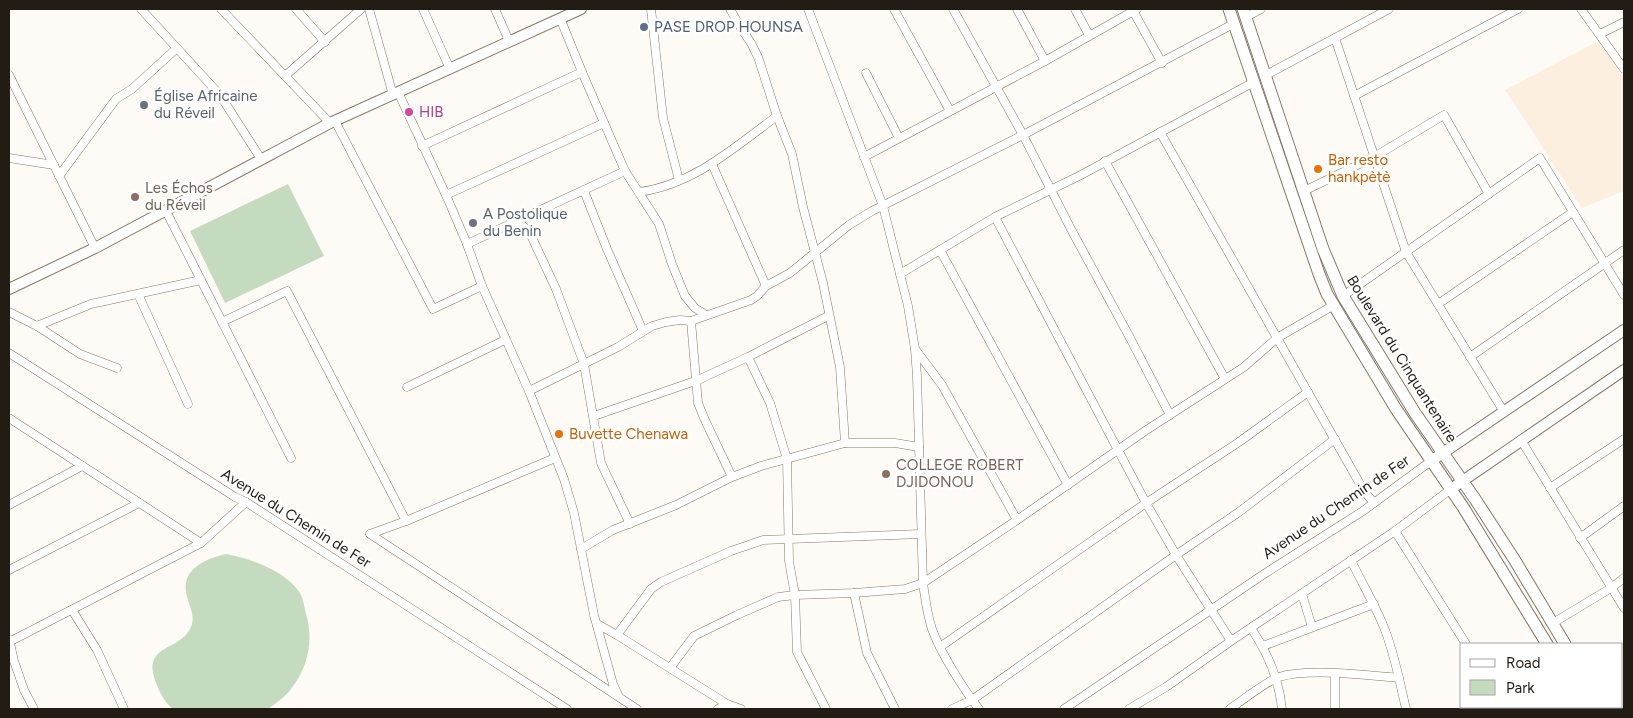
<svg xmlns="http://www.w3.org/2000/svg" width="1633" height="718" viewBox="0 0 1633 718" font-family="Figtree,sans-serif">
<rect width="100%" height="100%" fill="#fefbf6"/>
<!-- built -->
<path fill="#fdefdf" d="M1598 41 1624 78V191L1582 208 1505 90Z"/>
<!-- green -->
<g fill="#c5dbbf">
<path d="M288 184 324 256 225 303 190 231Z"/>
<path d="M226 554C249 558 282 570 297 589 303 596 304 605 306 614 314 640 308 668 291 689 285 697 276 703 268 709H173C165 703 160 693 156 683 141 644 178 652 190 629 197 616 188 605 186 592 182 568 208 558 226 554Z"/>
</g>
<g fill="none" stroke-linecap="round" stroke-linejoin="round">
<defs>
<g id="minor">
<path d="M141 9 220 95 261 159"/>
<path d="M221 9 330 123"/>
<path d="M296 9 325 42"/>
<path d="M369 9 393 95"/>
<path d="M423 9 450 69"/>
<path d="M495 9 509 41"/>
<path d="M651 9 663 118 679 180"/>
<path d="M730 9 741 28 751 43 758 57 777 116 792 154 803 207 823 283 840 367 845 443"/>
<path d="M808 9 883 206 908 306 915 349 917 376 923 583C925 598 927 614 932 629 940 652 964 690 979 709"/>
<path d="M894 9 950 111"/>
<path d="M953 9 1023 135 1072 231 1129 336 1170 415"/>
<path d="M1017 9 1045 61"/>
<path d="M1075 9 1089 35"/>
<path d="M1132 9 1162 63"/>
<path d="M1581 9 1624 69"/>
<path d="M1246 17 1261 9"/>
<path d="M560 18 582 72 625 171 659 224 672 264 685 296 695 308 706 315"/>
<path d="M1600 34 1624 22"/>
<path d="M1335 38 1406 252 1504 412"/>
<path d="M866 73 899 138"/>
<path d="M9 75 95 248"/>
<path d="M1266 75 1389 9"/>
<path d="M285 76 361 9"/>
<path d="M398 92 446 195 467 244 482 286 529 391 564 479 574 513 594 615 613 684 619 697"/>
<path d="M1354 96 1518 9"/>
<path d="M335 121 433 309 482 286"/>
<path d="M1160 132 1364 491 1374 503"/>
<path d="M422 146 582 72"/>
<path d="M864 157 1045 61 1137 9"/>
<path d="M9 158 54 165"/>
<path d="M1105 161 1225 379"/>
<path d="M712 164 766 286"/>
<path d="M59 176 116 99 132 89 177 48"/>
<path d="M584 191 607 249 643 331"/>
<path d="M1304 191 1374 157 1444 115 1489 194"/>
<path d="M639 192C693 185 735 147 777 116"/>
<path d="M446 195 604 123"/>
<path d="M166 211 291 458"/>
<path d="M995 217 1146 503 1176 555 1231 641"/>
<path d="M516 220 529 231 556 289 584 364 601 463 630 524"/>
<path d="M467 244 625 171"/>
<path d="M940 250 1068 485"/>
<path d="M900 274 995 217 1079 176 1254 82"/>
<path d="M138 294 188 404"/>
<path d="M1343 296 1540 158 1624 295"/>
<path d="M1438 304 1573 212"/>
<path d="M9 312 37 326 80 354 117 368"/>
<path d="M691 321 698 403 704 418 732 477"/>
<path d="M222 322 287 291 406 521"/>
<path d="M37 326 91 304 201 280"/>
<path d="M915 349 942 385 1017 520"/>
<path d="M9 353 235 497 246 502 567 709"/>
<path d="M748 357 770 403 787 459 789 561 795 595 797 652 826 709"/>
<path d="M1470 357 1624 250"/>
<path d="M407 387 505 340"/>
<path d="M529 391 618 347 652 326 666 322 680 320 691 321 751 300 757 296 766 286 790 273 849 225 872 211 1023 135 1235 23"/>
<path d="M594 416 698 380 748 357 828 316"/>
<path d="M9 418 201 543"/>
<path d="M1521 440 1624 608"/>
<path d="M1550 488 1624 439"/>
<path d="M9 505 82 466"/>
<path d="M1395 531 1466 644"/>
<path d="M370 534 637 709"/>
<path d="M370 534 406 521 555 458"/>
<path d="M1580 538 1624 506"/>
<path d="M581 549 613 530 676 505 732 477 761 466 845 443H895L919 447"/>
<path d="M1351 560C1362 584 1376 606 1385 630 1395 656 1400 683 1406 709"/>
<path d="M9 570 139 503"/>
<path d="M854 593 867 653 895 709"/>
<path d="M1302 594 1312 627"/>
<path d="M72 610 97 650 124 709"/>
<path d="M1553 623 1611 588 1624 578"/>
<path d="M597 624 617 635 727 704"/>
<path d="M1251 628C1268 653 1279 679 1282 709"/>
<path d="M617 635 651 589 661 582 731 551 763 540 921 534"/>
<path d="M9 639 14 661 24 690 34 709"/>
<path d="M9 642 201 543 246 502"/>
<path d="M1263 646 1374 604"/>
<path d="M940 647 1146 503 1239 442 1308 392"/>
<path d="M670 668 694 636 737 615 778 597 795 595 854 593 905 589 923 583 1017 520 1145 431 1244 367 1277 338 1334 305"/>
<path d="M1335 674V709"/>
<path d="M1504 707 1505 709"/>
<path d="M718 709 727 704 741 709"/>
<path d="M952 709 972 700 1176 555 1239 512 1335 439"/>
<path d="M1064 709 1264 574 1363 511 1431 461"/>
<path d="M1129 709 1166 687 1231 641 1395 531 1451 489"/>
<path d="M1230 709C1241 701 1267 681 1279 677 1308 668 1367 675 1399 678"/>
</g>
<g id="tertiary">
<path d="M9 289 95 248 330 123 581 9"/>
<path d="M1431 461 1624 330"/>
<path d="M1451 489 1624 370"/>
</g>
<g id="secondary">
<path d="M1229 9 1319 274 1327 294 1396 409 1463 507 1547 644"/>
<path d="M1243 9 1323 249 1343 296 1415 413 1475 499 1514 559 1565 644"/>
<path d="M1586 707 1587 709"/>
<path d="M1603 707 1604 709"/>
</g>
</defs>
<!-- minor casing -->
<use href="#minor" stroke="#887966" stroke-width="9"/>
<!-- tertiary casing -->
<use href="#tertiary" stroke="#887966" stroke-width="12"/>
<!-- secondary casing -->
<use href="#secondary" stroke="#887966" stroke-width="13"/>
<!-- minor -->
<use href="#minor" stroke="#fff" stroke-width="8"/>
<!-- tertiary -->
<use href="#tertiary" stroke="#fff" stroke-width="10"/>
<!-- secondary -->
<use href="#secondary" stroke="#fff" stroke-width="11"/>
</g>
<!-- markers -->
<circle fill="#5c6f8a" stroke="#fff" stroke-width="2" cx="644" cy="27" r="5"/>
<g fill="#6b7280" stroke="#fff" stroke-width="2">
<circle cx="144" cy="105" r="5"/>
<circle cx="473" cy="223" r="5"/>
</g>
<circle fill="#d1479c" stroke="#fff" stroke-width="2" cx="409" cy="112" r="5"/>
<g fill="#e8710a" stroke="#fff" stroke-width="2">
<circle cx="1318" cy="169" r="5"/>
<circle cx="559" cy="434" r="5"/>
</g>
<g fill="#8d6e63" stroke="#fff" stroke-width="2">
<circle cx="135" cy="197" r="5"/>
<circle cx="886" cy="474" r="5"/>
</g>
<g text-anchor="middle" stroke-width="5" stroke-linejoin="round" paint-order="stroke">
<!-- service labels -->
<g font-size="15" fill="#4e5e75" stroke="#fff" text-anchor="start">
<text x="654" y="32">PASE DROP HOUNSA</text>
</g>
<!-- worship labels -->
<g font-size="15" fill="#5b616d" stroke="#fff" text-anchor="start">
<text x="154" y="101">Église Africaine<tspan x="154" dy="17">du Réveil</tspan></text>
<text x="483" y="219">A Postolique<tspan x="483" dy="17">du Benin</tspan></text>
</g>
<!-- hotel labels -->
<g font-size="15" fill="#b23c85" stroke="#fff" text-anchor="start">
<text x="419" y="117">HIB</text>
</g>
<!-- food labels -->
<g font-size="15" fill="#c56008" stroke="#fff" text-anchor="start">
<text x="1328" y="165">Bar resto<tspan x="1328" dy="17">hankpètè</tspan></text>
<text x="569" y="439">Buvette Chenawa</text>
</g>
<!-- education labels -->
<g font-size="15" fill="#785e54" stroke="#fff" text-anchor="start">
<text x="145" y="193">Les Échos<tspan x="145" dy="17">du Réveil</tspan></text>
<text x="896" y="470">COLLEGE ROBERT<tspan x="896" dy="17">DJIDONOU</tspan></text>
</g>
<!-- street labels -->
<g font-size="15" fill="#221c15" stroke="#fff">
<text transform="translate(1402 359) rotate(58)" y="5">Boulevard du Cinquantenaire</text>
<text transform="translate(1336 507) rotate(-34)" y="5">Avenue du Chemin de Fer</text>
<text transform="translate(296 518) rotate(32)" y="5">Avenue du Chemin de Fer</text>
</g>
</g>
<!-- border -->
<rect width="1633" height="718" fill="none" stroke="#221c15" stroke-width="20"/>
<!-- legend -->
<rect x="1460" y="643" width="162" height="65" fill="#ffffff" stroke="#a7a4a1"/>
<rect x="1470" y="659" width="25" height="8" fill="#ffffff" stroke="#a7a4a1"/>
<text x="1506" y="668" font-size="15" fill="#221c15">Road</text>
<rect x="1470" y="680" width="25" height="15" fill="#c5dbbf" stroke="#a7a4a1"/>
<text x="1506" y="693" font-size="15" fill="#221c15">Park</text>
</svg>
